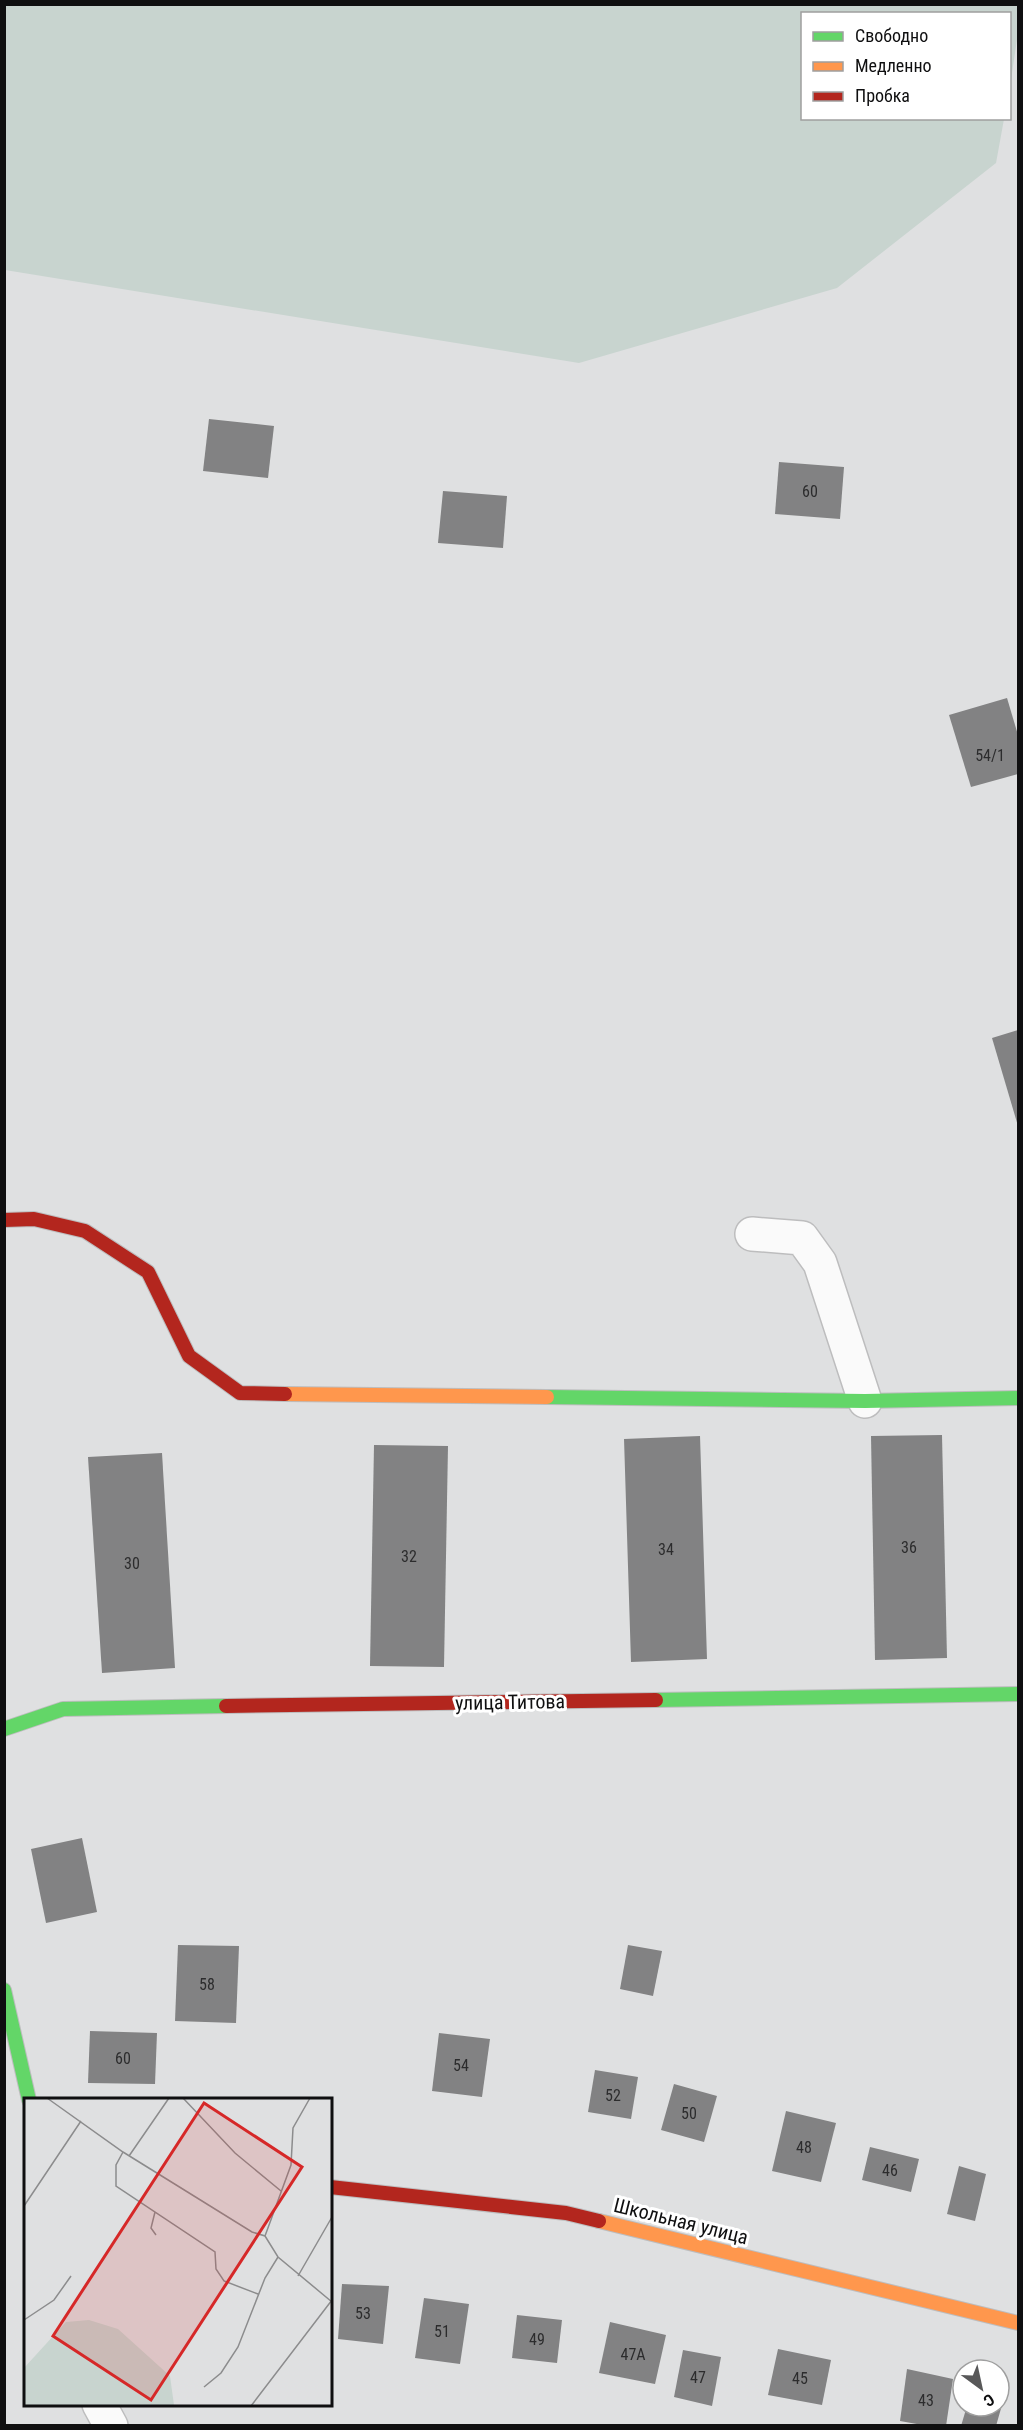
<svg xmlns="http://www.w3.org/2000/svg" width="1023" height="2430" viewBox="0 0 1023 2430" font-family="'Roboto Condensed',sans-serif">
<rect width="100%" height="100%" fill="#dfe0e1"/>
<!-- green -->
<path fill="#c8d4cf" d="M1018 4V33L1010 86V14H802V118L1004 119 996 163 837 288 579 363 5 270V5Z"/>
<!-- building -->
<g fill="#828283">
<path d="M209 419 274 426 268 478 203 471Z"/>
<path d="M779 462 844 467 840 519 775 514Z"/>
<path d="M443 491 507 496 503 548 438 543Z"/>
<path d="M1007 698 1018 735V774L971 787 949 715Z"/>
<path d="M1018 1030V1126L992 1038Z"/>
<path d="M942 1435 947 1658 875 1660 871 1436Z"/>
<path d="M700 1436 707 1659 631 1662 624 1439Z"/>
<path d="M374 1445 448 1446 444 1667 370 1666Z"/>
<path d="M162 1453 175 1668 102 1673 88 1457Z"/>
<path d="M82 1838 97 1912 46 1923 31 1849Z"/>
<path d="M178 1945 239 1946 236 2023 175 2021Z"/>
<path d="M628 1945 662 1951 653 1996 620 1989Z"/>
<path d="M90 2031 157 2033 155 2084 88 2083Z"/>
<path d="M439 2033 490 2039 482 2097 432 2091Z"/>
<path d="M595 2070 638 2077 631 2119 588 2112Z"/>
<path d="M674 2084 717 2096 704 2142 661 2130Z"/>
<path d="M786 2111 836 2123 821 2182 772 2171Z"/>
<path d="M870 2147 919 2159 911 2192 862 2180Z"/>
<path d="M959 2166 986 2174 975 2221 947 2214Z"/>
<path d="M342 2284 389 2286 383 2344 338 2339Z"/>
<path d="M424 2298 469 2304 460 2364 415 2358Z"/>
<path d="M517 2315 562 2320 557 2363 512 2358Z"/>
<path d="M610 2322 666 2335 655 2384 599 2373Z"/>
<path d="M778 2349 831 2360 822 2405 768 2395Z"/>
<path d="M683 2350 721 2357 712 2406 674 2397Z"/>
<path d="M907 2369 953 2379 946 2426H928L900 2421Z"/>
<path d="M999 2381 1008 2384 996 2426H961L967 2406H999Z"/>
</g>
<g fill="none" stroke-linecap="round" stroke-linejoin="round">
<defs>
<g id="street">
<path d="M752 1234 802 1238 820 1263 865 1401"/>
<path d="M99 2404 111 2426"/>
</g>
<g id="fast">
<path d="M547 1397 865 1401 1018 1398"/>
<path d="M656 1700 1018 1694"/>
<path d="M4 1729 63 1709 226 1706"/>
<path d="M4 1990 29 2100"/>
</g>
<g id="slow">
<path d="M285 1394 547 1397"/>
<path d="M599 2221 1018 2323"/>
</g>
<g id="jam">
<path d="M4 1220 34 1219 85 1231 148 1272 189 1356 240 1393 285 1394"/>
<path d="M226 1706 656 1700"/>
<path d="M330 2187 566 2213 599 2221"/>
</g>
</defs>
<!-- street casing -->
<use href="#street" stroke="#bdbdbe" stroke-width="36"/>
<!-- fast casing -->
<use href="#fast" stroke="#bdbdbe" stroke-width="16"/>
<!-- slow casing -->
<use href="#slow" stroke="#bdbdbe" stroke-width="16"/>
<!-- jam casing -->
<use href="#jam" stroke="#bdbdbe" stroke-width="16"/>
<!-- street -->
<use href="#street" stroke="#fafafa" stroke-width="33"/>
<!-- fast -->
<use href="#fast" stroke="#63d668" stroke-width="14"/>
<!-- slow -->
<use href="#slow" stroke="#ff974d" stroke-width="14"/>
<!-- jam -->
<use href="#jam" stroke="#b3261e" stroke-width="14"/>
</g>
<g text-anchor="middle" stroke-width="6" stroke-linejoin="round" paint-order="stroke">
<!-- number labels -->
<g font-size="16" fill="#2c2c2d">
<text x="810" y="497">60</text>
<text x="990" y="761">54/1</text>
<text x="909" y="1553">36</text>
<text x="666" y="1555">34</text>
<text x="409" y="1562">32</text>
<text x="132" y="1569">30</text>
<text x="207" y="1990">58</text>
<text x="123" y="2064">60</text>
<text x="461" y="2071">54</text>
<text x="613" y="2101">52</text>
<text x="689" y="2119">50</text>
<text x="804" y="2153">48</text>
<text x="890" y="2176">46</text>
<text x="363" y="2319">53</text>
<text x="442" y="2337">51</text>
<text x="537" y="2345">49</text>
<text x="633" y="2360">47А</text>
<text x="698" y="2383">47</text>
<text x="800" y="2384">45</text>
<text x="926" y="2406">43</text>
</g>
<!-- street labels -->
<g font-size="20" fill="#0f0f10" stroke="#fff">
<text transform="translate(510 1702) rotate(-1)" y="7">улица Титова</text>
<text transform="translate(681 2221) rotate(14)" y="7">Школьная улица</text>
</g>
</g>
<!-- overview -->
<g transform="translate(24 2098)">
<rect width="308" height="308" fill="#dfe0e1"/>
<path d="M65 222 94 231 146 278 150 307H0V270L42 224Z" fill="#c8d4cf"/>
<path fill="none" stroke="#8c8c8d" stroke-width="1.5" d="M23 0 99 54 228 134 241 138 254 159 308 204M159 0 211 55 257 93M99 54 92 67V88L191 154 192 171 200 183 234 196M105 58 145 0M0 108 57 23M131 114 127 130 132 137M241 138 267 67 269 30 286 0M274 178 308 119M0 222 30 202 47 178M180 289 197 275 214 249 241 180 254 159M227 308 308 202"/>
<path fill="#d62828" fill-opacity="0.15" stroke="#d62828" stroke-width="3" d="M180 5 278 69 127 302 29 238Z"/>
<rect width="308" height="308" fill="none" stroke="#0f0f10" stroke-width="3"/>
</g>
<!-- border -->
<rect width="1023" height="2430" fill="none" stroke="#0f0f10" stroke-width="12"/>
<!-- legend -->
<rect x="801" y="12" width="210" height="108" fill="#ffffff" stroke="#9f9f9f" stroke-width="1.5"/>
<rect x="813" y="32" width="30" height="9" fill="#63d668" stroke="#9f9f9f" stroke-width="1.5"/>
<text x="855" y="42" font-size="18" fill="#0f0f10">Свободно</text>
<rect x="813" y="62" width="30" height="9" fill="#ff974d" stroke="#9f9f9f" stroke-width="1.5"/>
<text x="855" y="72" font-size="18" fill="#0f0f10">Медленно</text>
<rect x="813" y="92" width="30" height="9" fill="#b3261e" stroke="#9f9f9f" stroke-width="1.5"/>
<text x="855" y="102" font-size="18" fill="#0f0f10">Пробка</text>
<!-- north arrow -->
<g transform="translate(981 2388) rotate(147)"><circle r="28" fill="#ffffff" stroke="#9f9f9f" stroke-width="1.5"/>
<path d="M0-4.5L10 22L0 15L-10 22Z" fill="#585859"/>
<text y="-9" font-size="16" font-weight="bold" text-anchor="middle" fill="#0f0f10">С</text>
</g>
</svg>
